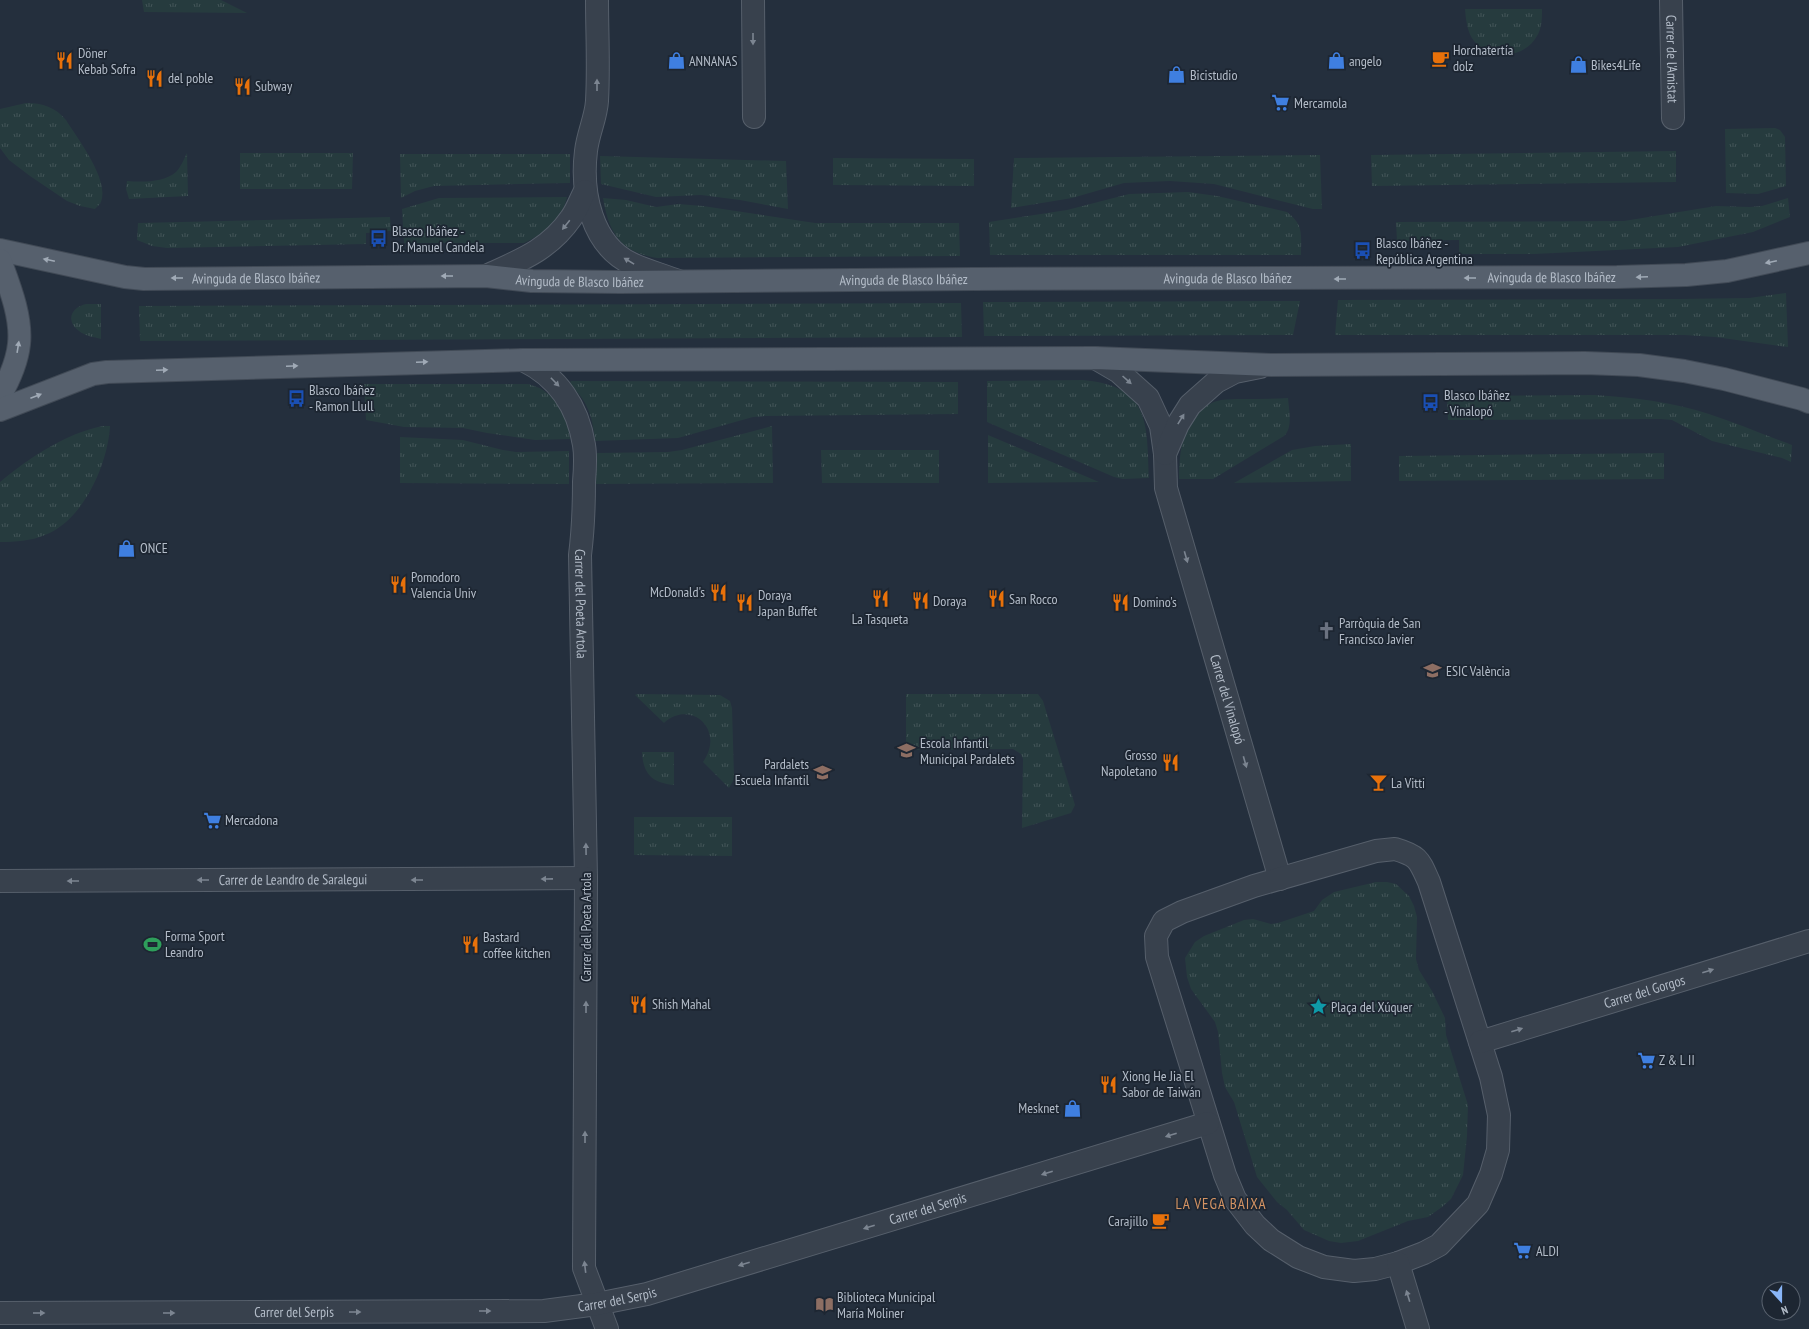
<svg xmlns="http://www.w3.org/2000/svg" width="1809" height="1329" viewBox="0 0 1809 1329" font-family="'PT Sans Narrow',sans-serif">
<defs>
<pattern id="grass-tufts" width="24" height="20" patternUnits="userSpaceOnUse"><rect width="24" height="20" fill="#263b3e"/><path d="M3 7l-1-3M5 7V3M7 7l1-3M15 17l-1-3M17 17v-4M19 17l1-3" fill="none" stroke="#435558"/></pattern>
</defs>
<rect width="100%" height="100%" fill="#242f3d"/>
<!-- grass -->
<g fill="url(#grass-tufts)">
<path d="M142 0H221L247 13 144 12Z"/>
<path d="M1465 9H1542C1542 18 1542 28 1537 36 1524 59 1491 61 1474 41 1467 32 1466 20 1465 9Z"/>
<path d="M26 103C43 103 55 107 66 120 77 138 110 180 101 202 100 204 97 207 95 209L80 206 67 201 30 176 9 160 0 148V109Z"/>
<path d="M1775 128 1780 130 1785 137 1786 186 1758 194 1726 193 1725 129Z"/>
<path d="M1676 151V182L1372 186 1371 155Z"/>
<path d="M187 153 188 196 129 199 126 189 127 181C142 182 163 183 176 172 181 167 184 159 187 153Z"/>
<path d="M240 153H353L352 189H240Z"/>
<path d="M400 154H570V183L434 186 415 191 401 198Z"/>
<path d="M1320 155 1322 209H1313L1214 184 1170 181 1124 183 1072 198 1011 208 1014 158Z"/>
<path d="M600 156 786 161 788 209 740 200 701 195 656 197 601 184Z"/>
<path d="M833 158 974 159V186L833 185Z"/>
<path d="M1188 192 1217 196 1287 212C1304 225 1301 234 1301 255H990L989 222 1067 210 1129 194Z"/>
<path d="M567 197C561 222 546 232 524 243H404L402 209 439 198Z"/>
<path d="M603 198 626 200 656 207 678 204 703 206 815 223H959L960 256 657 258C620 252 609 233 603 198Z"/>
<path d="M1788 198 1790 217 1753 232 1678 247 1534 254H1459V240L1397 241 1396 222 1624 221 1716 206 1749 207 1762 206Z"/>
<path d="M390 217 391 231 366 233V244L167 248 152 246 137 240 138 223Z"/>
<path d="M1786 293 1788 347 1715 337 1684 335H1335L1338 300 1679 299 1749 298Z"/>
<path d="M1300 301 1293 335 984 336 983 302Z"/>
<path d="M961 303 962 337 140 341 139 306Z"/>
<path d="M86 304H101V339C94 337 85 336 79 331 66 321 70 308 86 304Z"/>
<path d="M1083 380C1150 386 1147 423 1149 478L1123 479 1114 477 987 422V381Z"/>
<path d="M571 381 958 382V414L766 416 753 417 678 438 595 441C593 419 588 399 569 385Z"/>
<path d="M364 384H528C533 386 539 387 543 390 559 401 569 420 570 439L535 440 487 433 463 428 404 427 366 420Z"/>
<path d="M1594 395C1632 397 1672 402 1709 414 1737 423 1764 435 1792 445L1791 462 1782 458 1712 441 1672 420 1661 419 1448 420 1447 396Z"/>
<path d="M1288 398C1289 410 1293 428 1284 436L1213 479H1179C1179 448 1184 408 1221 400 1228 399 1236 399 1242 399 1258 399 1273 399 1288 398Z"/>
<path d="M103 426H110C108 464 83 521 45 535 31 541 15 542 0 542V482C29 458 66 433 103 426Z"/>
<path d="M772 426 773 483 596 484V453L668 452 682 450Z"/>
<path d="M988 435 1099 482 988 483Z"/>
<path d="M400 437 463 440 503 450 516 452 569 451V484L400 483Z"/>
<path d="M1351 444V481L1234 483 1292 450 1315 446Z"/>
<path d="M821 450H939V483H822Z"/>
<path d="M1664 453V479L1399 481V456Z"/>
<path d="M637 694 720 695 730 701 732 708 734 776 733 781 729 788 703 762C726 729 690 699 664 723L635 695Z"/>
<path d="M906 694H1038L1043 701 1075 805 1071 813 1022 828 1023 759 1021 754 1013 749 906 750Z"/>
<path d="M642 752H674V785C653 783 643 775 642 752Z"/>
<path d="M634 817H732V856L634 855Z"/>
<path d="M1376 882H1387L1396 884 1409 896 1414 906 1417 917 1416 959 1419 970 1432 991 1445 1018 1446 1035 1468 1105 1467 1136 1463 1175 1451 1199 1442 1207 1428 1217 1408 1221 1358 1241 1341 1243 1329 1241 1304 1230 1287 1210 1277 1202 1257 1177 1234 1102 1225 1087 1222 1073 1218 1032 1215 1022 1191 989 1187 977 1185 958 1195 942 1204 936 1244 920 1253 919 1271 924 1278 923 1314 911 1322 900 1334 892Z"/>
</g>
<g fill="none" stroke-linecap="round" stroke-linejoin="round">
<defs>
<g id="minor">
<path d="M597 0C597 33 599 67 597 101 596 118 588 133 586 151 581 192 591 245 632 264 647 271 663 275 678 281"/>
<path d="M753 0 754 117"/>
<path id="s1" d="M1671 0 1673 118"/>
<path d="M486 276C519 261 549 250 571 218 577 210 580 200 585 191"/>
<path id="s2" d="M1095 358 1119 372 1148 398 1161 426 1165 454 1166 488 1280 879"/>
<path id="s3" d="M523 360C558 377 578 407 584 445 586 457 585 470 584 482 584 507 583 531 580 555L586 878 584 1268 607 1329"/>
<path d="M1165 454 1178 424 1190 405 1216 382 1235 372 1260 367"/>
<path d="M1395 849C1419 856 1419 860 1429 882L1491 1077 1499 1115 1498 1150 1491 1174 1478 1204 1439 1245 1424 1253 1398 1263 1375 1269 1354 1271 1324 1267 1298 1257 1271 1240 1255 1225 1235 1199 1225 1175 1157 957 1156 936 1164 921 1182 912 1254 886 1376 851Z"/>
<path id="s4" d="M0 881 586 878"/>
<path id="s5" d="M1480 1042 1809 941"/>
<path d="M1398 1263 1418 1329"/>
<path id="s6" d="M0 1313 544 1311 597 1304 647 1294 1208 1123"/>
</g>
<g id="primary">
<path id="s7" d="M0 250 125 277 144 279 486 276 532 281 620 282 974 279 1617 277 1686 275 1727 271 1809 253"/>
<path d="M0 260C9 285 22 317 19 344 17 363 9 380 0 396"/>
<path d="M0 410 93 374 107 372 523 360 1095 358 1271 365 1585 363 1639 365 1684 371 1724 379 1802 399 1809 402"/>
</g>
</defs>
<!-- minor casing -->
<use href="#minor" stroke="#565f6b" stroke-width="24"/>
<!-- primary casing -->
<use href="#primary" stroke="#414a56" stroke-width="24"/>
<!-- minor -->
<use href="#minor" stroke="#38414d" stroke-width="22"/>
<!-- primary -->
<use href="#primary" stroke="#56606d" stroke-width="22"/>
</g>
<!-- one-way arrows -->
<defs><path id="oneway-solid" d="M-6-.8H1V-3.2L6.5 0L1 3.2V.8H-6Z"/></defs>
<g fill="#7c8591">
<use href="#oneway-solid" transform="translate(753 39) rotate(90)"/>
<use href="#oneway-solid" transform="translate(597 85) rotate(-90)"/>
<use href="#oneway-solid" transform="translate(566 225) rotate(129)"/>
<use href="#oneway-solid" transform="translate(629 261) rotate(-149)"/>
<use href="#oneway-solid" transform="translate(1127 380) rotate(42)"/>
<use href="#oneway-solid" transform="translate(555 382) rotate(46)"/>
<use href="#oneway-solid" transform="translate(1181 419) rotate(-58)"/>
<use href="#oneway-solid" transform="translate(1186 557) rotate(74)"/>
<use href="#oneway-solid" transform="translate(1245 762) rotate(74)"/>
<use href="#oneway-solid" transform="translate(586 849) rotate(-91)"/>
<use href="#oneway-solid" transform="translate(547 879) rotate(179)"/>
<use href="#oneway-solid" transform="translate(203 880) rotate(180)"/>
<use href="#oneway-solid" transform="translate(417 880) rotate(180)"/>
<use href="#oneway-solid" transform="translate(73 881) rotate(180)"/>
<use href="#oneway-solid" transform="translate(1708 971) rotate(-17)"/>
<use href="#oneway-solid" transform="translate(586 1007) rotate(-90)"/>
<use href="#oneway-solid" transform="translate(1517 1030) rotate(-17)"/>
<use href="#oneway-solid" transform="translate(1171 1135) rotate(162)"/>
<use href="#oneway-solid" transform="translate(585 1137) rotate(-90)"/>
<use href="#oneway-solid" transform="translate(1047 1173) rotate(163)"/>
<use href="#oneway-solid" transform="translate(869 1227) rotate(163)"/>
<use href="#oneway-solid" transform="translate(744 1264) rotate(163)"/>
<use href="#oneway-solid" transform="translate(585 1267) rotate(-97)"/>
<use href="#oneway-solid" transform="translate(1408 1296) rotate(-107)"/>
<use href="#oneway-solid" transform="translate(485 1311)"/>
<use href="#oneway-solid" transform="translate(355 1312)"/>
<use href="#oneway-solid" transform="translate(39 1313)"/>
<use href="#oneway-solid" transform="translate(169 1313)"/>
</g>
<g fill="#a0aab6">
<use href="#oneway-solid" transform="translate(49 260) rotate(-168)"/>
<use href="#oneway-solid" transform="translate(1771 262) rotate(168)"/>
<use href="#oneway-solid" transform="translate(447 276) rotate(180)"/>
<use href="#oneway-solid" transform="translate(1642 277) rotate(178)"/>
<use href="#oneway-solid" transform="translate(177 278) rotate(180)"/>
<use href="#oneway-solid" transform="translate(1470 278) rotate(180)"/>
<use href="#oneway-solid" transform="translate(1340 279) rotate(180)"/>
<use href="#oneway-solid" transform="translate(18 347) rotate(-81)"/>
<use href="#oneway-solid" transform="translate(422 362) rotate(-2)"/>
<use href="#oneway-solid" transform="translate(292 366) rotate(-2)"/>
<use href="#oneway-solid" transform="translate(162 370) rotate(-2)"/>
<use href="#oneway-solid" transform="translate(36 396) rotate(-21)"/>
</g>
<!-- icons -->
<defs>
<symbol id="cafe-bare" viewBox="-9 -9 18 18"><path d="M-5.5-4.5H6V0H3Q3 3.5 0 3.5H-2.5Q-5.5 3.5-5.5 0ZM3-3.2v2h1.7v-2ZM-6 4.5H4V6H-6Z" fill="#e8710a" stroke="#1d2632" stroke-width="2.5" paint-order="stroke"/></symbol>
<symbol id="restaurant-bare" viewBox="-9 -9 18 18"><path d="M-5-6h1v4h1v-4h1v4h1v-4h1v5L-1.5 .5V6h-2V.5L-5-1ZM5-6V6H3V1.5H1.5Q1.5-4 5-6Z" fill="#e8710a" stroke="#1d2632" stroke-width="2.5" paint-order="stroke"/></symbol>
<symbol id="shop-bare" viewBox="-9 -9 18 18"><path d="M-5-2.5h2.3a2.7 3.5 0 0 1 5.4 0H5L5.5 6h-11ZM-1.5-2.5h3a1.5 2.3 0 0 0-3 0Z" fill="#3f7fe0" stroke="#1d2632" stroke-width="2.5" paint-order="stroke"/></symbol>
<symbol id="supermarket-bare" viewBox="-9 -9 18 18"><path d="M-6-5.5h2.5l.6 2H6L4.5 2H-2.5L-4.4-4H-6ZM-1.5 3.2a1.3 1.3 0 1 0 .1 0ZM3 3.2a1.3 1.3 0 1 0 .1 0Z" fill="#3f7fe0" stroke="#1d2632" stroke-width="2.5" paint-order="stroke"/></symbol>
<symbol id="bus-bare" viewBox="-9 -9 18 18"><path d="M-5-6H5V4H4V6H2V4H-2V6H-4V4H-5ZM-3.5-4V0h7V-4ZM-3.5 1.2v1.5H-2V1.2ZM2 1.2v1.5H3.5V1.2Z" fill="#1a4fb4" stroke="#1d2632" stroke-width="2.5" paint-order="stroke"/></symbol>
<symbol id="church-bare" viewBox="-9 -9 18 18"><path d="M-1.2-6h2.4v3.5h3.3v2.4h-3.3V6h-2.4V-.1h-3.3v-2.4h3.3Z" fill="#6b7280" stroke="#1d2632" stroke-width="2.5" paint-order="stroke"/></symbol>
<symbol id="university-bare" viewBox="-9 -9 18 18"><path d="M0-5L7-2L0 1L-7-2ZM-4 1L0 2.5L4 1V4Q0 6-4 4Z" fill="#8d6e63" stroke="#1d2632" stroke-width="2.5" paint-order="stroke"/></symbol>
<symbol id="school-bare" viewBox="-9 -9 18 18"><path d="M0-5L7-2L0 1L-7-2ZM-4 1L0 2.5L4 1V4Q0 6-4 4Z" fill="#8d6e63" stroke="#1d2632" stroke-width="2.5" paint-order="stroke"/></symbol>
<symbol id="bar-bare" viewBox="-9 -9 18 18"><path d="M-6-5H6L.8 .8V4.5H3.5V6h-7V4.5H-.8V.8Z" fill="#e8710a" stroke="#1d2632" stroke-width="2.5" paint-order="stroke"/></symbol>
<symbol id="stadium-bare" viewBox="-9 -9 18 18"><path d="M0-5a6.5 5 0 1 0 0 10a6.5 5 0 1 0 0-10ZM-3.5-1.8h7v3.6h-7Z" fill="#2e9e5b" stroke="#1d2632" stroke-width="2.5" paint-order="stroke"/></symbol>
<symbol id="sight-bare" viewBox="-9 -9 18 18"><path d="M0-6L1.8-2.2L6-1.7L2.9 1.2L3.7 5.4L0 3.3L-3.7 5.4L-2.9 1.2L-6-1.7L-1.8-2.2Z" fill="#0f9aa8" stroke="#1d2632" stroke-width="2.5" paint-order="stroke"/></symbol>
<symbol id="library-bare" viewBox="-9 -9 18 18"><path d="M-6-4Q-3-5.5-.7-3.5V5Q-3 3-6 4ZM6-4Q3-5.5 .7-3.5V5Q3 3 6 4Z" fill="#8d6e63" stroke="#1d2632" stroke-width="2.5" paint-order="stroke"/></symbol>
</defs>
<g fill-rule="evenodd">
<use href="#cafe-bare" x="1428" y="46" width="25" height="25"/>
<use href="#restaurant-bare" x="52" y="48" width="25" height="25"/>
<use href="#shop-bare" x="664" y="48" width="25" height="25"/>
<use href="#shop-bare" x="1324" y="48" width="25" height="25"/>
<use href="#shop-bare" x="1566" y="52" width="25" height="25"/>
<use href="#shop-bare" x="1164" y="62" width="25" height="25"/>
<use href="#restaurant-bare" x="142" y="66" width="25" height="25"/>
<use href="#restaurant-bare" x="230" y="74" width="25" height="25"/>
<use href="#supermarket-bare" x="1268" y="90" width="25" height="25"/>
<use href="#bus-bare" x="366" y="226" width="25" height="25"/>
<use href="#bus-bare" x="1350" y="238" width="25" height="25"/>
<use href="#bus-bare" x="284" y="386" width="25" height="25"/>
<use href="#bus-bare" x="1418" y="390" width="25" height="25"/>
<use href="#shop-bare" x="114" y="536" width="25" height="25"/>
<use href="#restaurant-bare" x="386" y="572" width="25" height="25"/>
<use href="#restaurant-bare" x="706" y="580" width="25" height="25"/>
<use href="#restaurant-bare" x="868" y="586" width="25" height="25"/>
<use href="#restaurant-bare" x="984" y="586" width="25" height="25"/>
<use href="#restaurant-bare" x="908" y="588" width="25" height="25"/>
<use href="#restaurant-bare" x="1108" y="590" width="25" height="25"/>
<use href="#restaurant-bare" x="732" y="590" width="25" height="25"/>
<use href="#church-bare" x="1314" y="618" width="25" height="25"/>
<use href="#university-bare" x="1420" y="658" width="25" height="25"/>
<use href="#school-bare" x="894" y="738" width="25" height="25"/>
<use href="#restaurant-bare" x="1158" y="750" width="25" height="25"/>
<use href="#school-bare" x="810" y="760" width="25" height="25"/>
<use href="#bar-bare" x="1366" y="770" width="25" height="25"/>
<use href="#supermarket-bare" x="200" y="808" width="25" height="25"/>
<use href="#stadium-bare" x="140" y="932" width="25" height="25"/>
<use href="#restaurant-bare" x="458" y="932" width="25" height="25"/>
<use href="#restaurant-bare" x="626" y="992" width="25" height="25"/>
<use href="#sight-bare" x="1306" y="994" width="25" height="25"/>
<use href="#supermarket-bare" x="1634" y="1048" width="25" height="25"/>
<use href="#restaurant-bare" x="1096" y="1072" width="25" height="25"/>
<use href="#shop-bare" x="1060" y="1096" width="25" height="25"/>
<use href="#cafe-bare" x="1148" y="1208" width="25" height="25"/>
<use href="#supermarket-bare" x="1510" y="1238" width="25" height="25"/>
<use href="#library-bare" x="812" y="1292" width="25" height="25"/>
</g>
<g text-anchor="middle" stroke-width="3.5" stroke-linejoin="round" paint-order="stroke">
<!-- poi labels -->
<g font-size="14" fill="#b3bcc8" stroke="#1d2632" text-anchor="start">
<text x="1453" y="55">Horchatertía<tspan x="1453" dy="16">dolz</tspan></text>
<text x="78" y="58">Döner<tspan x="78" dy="16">Kebab Sofra</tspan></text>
<text x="689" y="66">ANNANAS</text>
<text x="1349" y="66">angelo</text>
<text x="1591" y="70">Bikes4Life</text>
<text x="1190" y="80">Bicistudio</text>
<text x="168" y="83">del poble</text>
<text x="255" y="91">Subway</text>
<text x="1294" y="108">Mercamola</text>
<text x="392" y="236">Blasco Ibáñez -<tspan x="392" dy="16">Dr. Manuel Candela</tspan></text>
<text x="1376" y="248">Blasco Ibáñez -<tspan x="1376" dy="16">República Argentina</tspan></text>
<text x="309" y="395">Blasco Ibáñez<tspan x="309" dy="16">- Ramon Llull</tspan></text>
<text x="1444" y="400">Blasco Ibáñez<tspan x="1444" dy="16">- Vinalopó</tspan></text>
<text x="140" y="553">ONCE</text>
<text x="411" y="582">Pomodoro<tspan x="411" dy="16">Valencia Univ</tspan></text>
<text x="705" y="597" text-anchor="end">McDonald's</text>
<text x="758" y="600">Doraya<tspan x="758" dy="16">Japan Buffet</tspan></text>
<text x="1009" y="604">San Rocco</text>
<text x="933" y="606">Doraya</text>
<text x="1133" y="607">Domino's</text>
<text x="880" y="624" text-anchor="middle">La Tasqueta</text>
<text x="1339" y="628">Parròquia de San<tspan x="1339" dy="16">Francisco Javier</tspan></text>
<text x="1446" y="676">ESIC València</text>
<text x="920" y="748">Escola Infantil<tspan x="920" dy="16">Municipal Pardalets</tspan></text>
<text x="1157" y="760" text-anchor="end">Grosso<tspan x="1157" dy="16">Napoletano</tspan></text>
<text x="809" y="769" text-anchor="end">Pardalets<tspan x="809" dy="16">Escuela Infantil</tspan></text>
<text x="1391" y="788">La Vitti</text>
<text x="225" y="825">Mercadona</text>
<text x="165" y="941">Forma Sport<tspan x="165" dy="16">Leandro</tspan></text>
<text x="483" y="942">Bastard<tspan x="483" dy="16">coffee kitchen</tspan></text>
<text x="652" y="1009">Shish Mahal</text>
<text x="1331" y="1012">Plaça del Xúquer</text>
<text x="1659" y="1065">Z &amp; L II</text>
<text x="1122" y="1081">Xiong He Jia El<tspan x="1122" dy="16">Sabor de Taiwán</tspan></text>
<text x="1059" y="1113" text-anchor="end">Mesknet</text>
<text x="1148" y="1226" text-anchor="end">Carajillo</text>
<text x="1536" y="1256">ALDI</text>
<text x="837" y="1302">Biblioteca Municipal<tspan x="837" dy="16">María Moliner</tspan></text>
</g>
<!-- street labels -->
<g font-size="14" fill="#b3bcc8" stroke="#1d2632">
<text dy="5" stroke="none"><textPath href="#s1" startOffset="59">Carrer de l'Amistat</textPath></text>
<text dy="5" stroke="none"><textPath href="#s7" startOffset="259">Avinguda de Blasco Ibáñez</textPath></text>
<text dy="5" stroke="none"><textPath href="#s7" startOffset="1555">Avinguda de Blasco Ibáñez</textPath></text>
<text dy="5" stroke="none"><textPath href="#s7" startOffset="907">Avinguda de Blasco Ibáñez</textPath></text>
<text dy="5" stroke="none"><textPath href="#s7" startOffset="1231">Avinguda de Blasco Ibáñez</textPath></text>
<text dy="5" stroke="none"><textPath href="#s7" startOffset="583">Avinguda de Blasco Ibáñez</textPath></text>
<text dy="5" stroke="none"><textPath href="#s3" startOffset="268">Carrer del Poeta Artola</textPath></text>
<text dy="5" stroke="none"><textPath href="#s2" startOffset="380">Carrer del Vinalopó</textPath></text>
<text dy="5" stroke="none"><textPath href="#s4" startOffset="293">Carrer de Leandro de Saralegui</textPath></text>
<text transform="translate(586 927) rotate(-90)" y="5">Carrer del Poeta Artola</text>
<text dy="5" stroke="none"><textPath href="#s5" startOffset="172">Carrer del Gorgos</textPath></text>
<text dy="5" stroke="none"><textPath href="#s6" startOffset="942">Carrer del Serpis</textPath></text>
<text dy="5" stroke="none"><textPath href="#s6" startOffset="618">Carrer del Serpis</textPath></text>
<text dy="5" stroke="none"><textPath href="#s6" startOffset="294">Carrer del Serpis</textPath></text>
</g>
<!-- neighbourhood labels -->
<g font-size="15" letter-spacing="1" fill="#d49363" stroke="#1d2632">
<text x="1221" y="1209">LA VEGA BAIXA</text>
</g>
</g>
<!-- north arrow -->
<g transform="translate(1781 1301) rotate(159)"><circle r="19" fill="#1d2632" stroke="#59626e"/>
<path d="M0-3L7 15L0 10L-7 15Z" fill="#89b5f7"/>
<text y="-6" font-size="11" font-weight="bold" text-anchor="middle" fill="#b3bcc8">N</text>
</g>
</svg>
